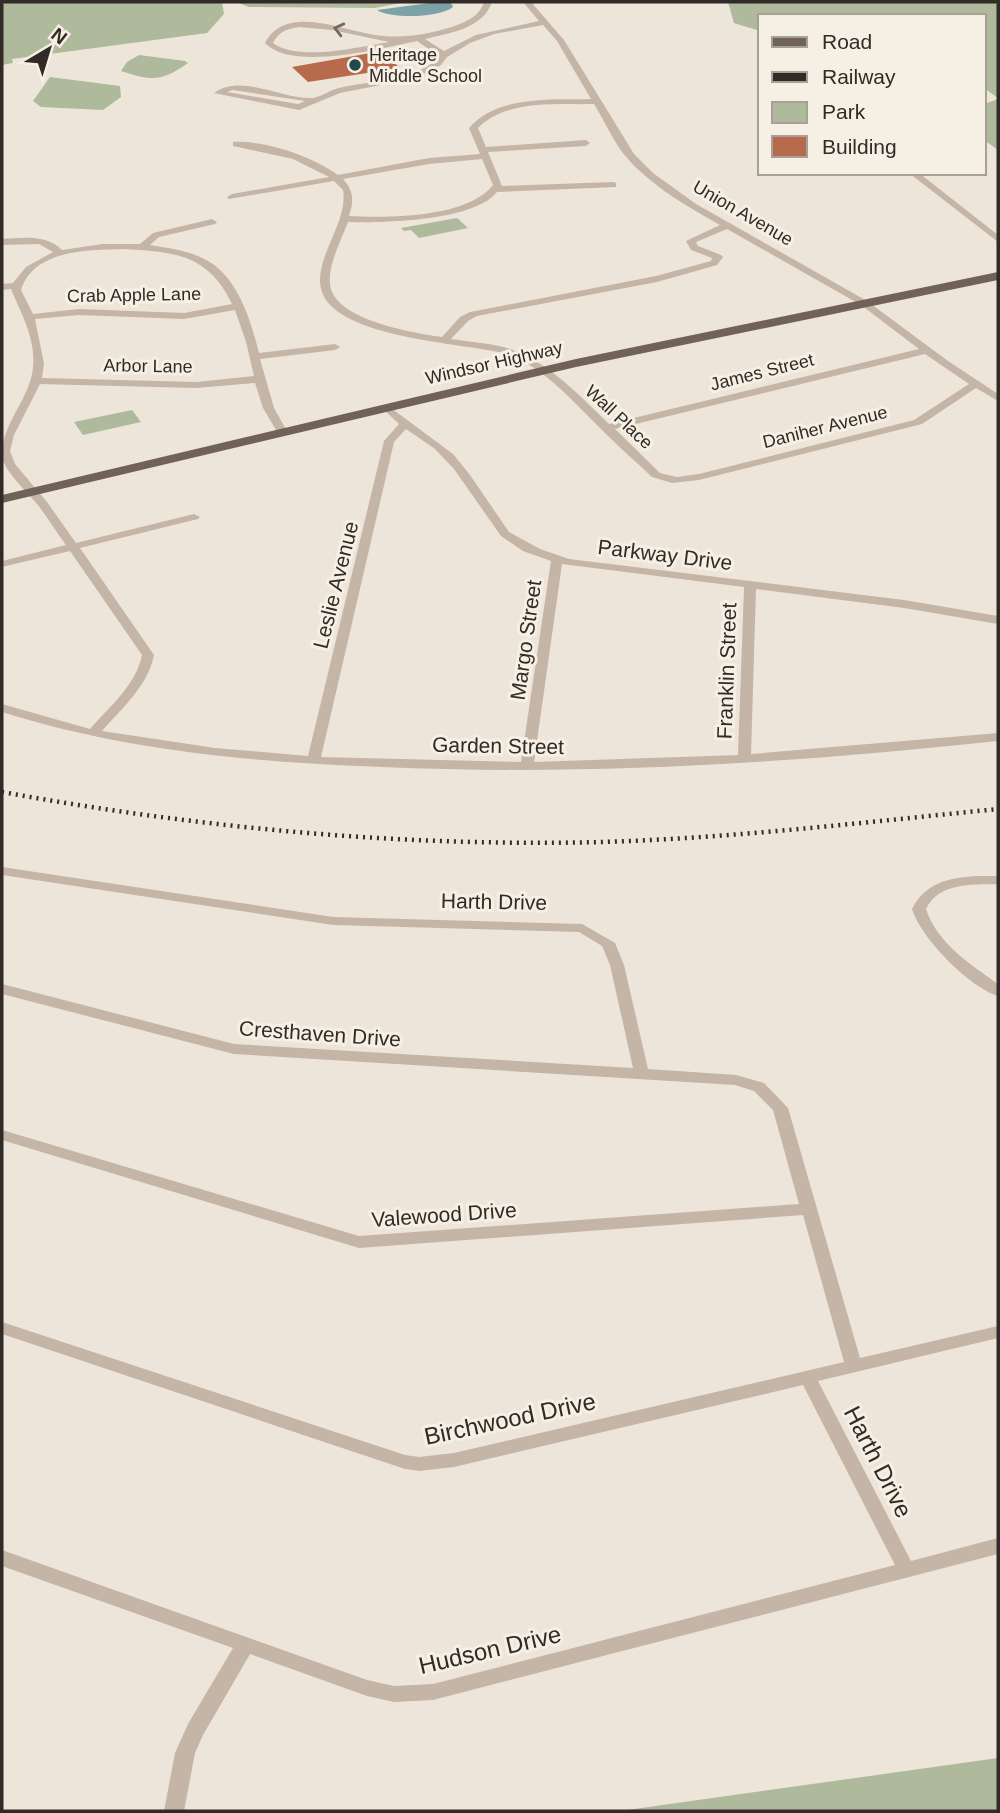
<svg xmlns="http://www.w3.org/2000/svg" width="1000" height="1813" viewBox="0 0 1000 1813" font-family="Arial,sans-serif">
<rect width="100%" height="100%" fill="#ede5d9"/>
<!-- green -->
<g fill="#aeba9b">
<path d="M2 2H222L224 14 207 33 12 59 13 63 2 65Z"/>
<path d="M236 2H406L375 8 249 7Z"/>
<path d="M728 2H998V98L984 88V16H760V31L734 23Z"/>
<path d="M139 55 185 61 188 63C161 82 152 81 121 71L127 62Z"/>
<path d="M50 77 120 86 121 97 103 110 41 107 33 101Z"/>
<path d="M998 99V150L984 140V104Z"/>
<path d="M457 218 468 228 419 238 411 230 404 231 401 228Z"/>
<path d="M132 410 141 422 83 435 74 422Z"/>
<path d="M998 1758V1811H620Z"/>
</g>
<!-- water -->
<path fill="#7ba3a7" d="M437 2 451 3 453 7C439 18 391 19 377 10Z"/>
<!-- building -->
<path fill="#b86b4c" d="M382 51 400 68 308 82 292 67Z"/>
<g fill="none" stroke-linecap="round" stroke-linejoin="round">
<!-- minor -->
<g fill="#c4b5a6" fill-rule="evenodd">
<path d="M484 2H492C483 29 449 33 425 39L444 51 476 35 539 21 523 2H531L564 40 634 154 653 173 696 204 867 301 948 361 998 394V401L976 388 922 424 699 480 672 483 652 477C636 462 618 446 602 430 575 404 542 364 503 353 462 343 338 338 322 292 311 261 349 223 343 190L334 181 229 199 227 197 232 194 329 177 293 159 233 146V142C265 140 312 156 338 175L429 158 480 154 469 128C498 95 551 100 591 99L557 41 543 25 494 34 470 43 447 57 441 65 416 78 340 93 299 110 214 93C241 73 283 100 313 98 321 97 330 90 339 88 367 81 421 80 439 56L417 41C382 48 292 72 265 43 287 1 348 34 384 36 408 38 428 34 452 27 466 22 479 17 484 2ZM299 27 332 30 389 42C358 47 299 62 273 43 279 31 287 29 299 27ZM233 90 305 101 298 104 227 92ZM594 104C605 121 614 144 628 159 653 187 688 207 720 225L686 241 691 250 712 258 711 261 656 276 470 312 460 317 442 337C414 333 333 320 330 284 328 264 341 241 348 222 384 223 474 221 497 192L616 187V183L613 182 502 186 488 152 586 146 590 143 586 140 486 147 478 128C507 99 556 105 594 104ZM482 159 493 185C467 218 389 218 349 216 354 201 354 191 343 179L429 164ZM727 229 861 305 919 349 609 424C581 397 549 362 510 349 492 343 470 342 451 339L468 321 477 316 657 282 717 265 723 257 721 255 698 246 696 242ZM925 354 969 384 914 420 699 474 677 477 660 473 615 429Z"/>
<path d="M909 173H919L998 235V242Z"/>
<path d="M212 219 217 222 215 224 159 237 150 245C169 248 191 251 208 261 238 278 251 321 259 353L335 344 340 347 335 350 260 359 274 408 288 433 283 436 279 435 263 408 255 383 196 388 40 384 14 435 10 451 15 464 47 502 76 543 194 514 200 517 198 519 80 548 154 655C148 686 122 708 102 731L215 748 308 756 384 441 399 424 382 408 387 405 453 454 470 475 509 532 540 549 569 559 904 600 998 616V624L904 608 756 589 751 754 998 733V741C793 763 588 776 382 767 253 762 126 751 2 712V704L90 729C110 706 136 685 142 655L70 551 2 567V561L66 545C56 532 48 518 38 505 28 493 5 472 2 457 0 425 31 398 33 367 36 339 21 313 11 289L2 290V284L13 283 26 267 53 252 39 244 2 245V239C22 238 46 234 62 250L103 244H140L153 233ZM124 249C175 252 208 254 232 304L184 313 79 309 33 314 21 290C34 249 89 250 124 249ZM235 310 246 342 254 376 196 382 42 378 44 364 35 319 79 315 184 319ZM406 429 435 449 454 469 501 536 523 551 551 561 521 762 321 757 394 442ZM562 564 744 587 738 755 534 762Z"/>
<path d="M2 867 333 917 582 924 615 943 624 965 648 1069 736 1075 764 1083 788 1108 860 1358 998 1326V1338L818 1381 911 1561 998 1538V1554L433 1700 394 1702 367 1696 250 1654 203 1735 195 1753 184 1811H164L175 1753 188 1724 233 1648 2 1566V1550L367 1680 394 1686 433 1684 895 1565 803 1385 454 1467 419 1471 405 1469 2 1334V1322L405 1455 419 1457 454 1453 844 1362 803 1215 359 1248 2 1140V1130L359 1236 799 1204 773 1110 754 1091 735 1085 234 1054 2 994V984L234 1044 633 1068 610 965 602 946 579 932 333 925 2 875Z"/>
<path d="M976 876H998V884C972 885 939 882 926 909 937 943 970 964 998 984V996C969 987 921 938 912 909 925 883 948 878 976 876Z"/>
</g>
<!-- major -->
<path fill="#716259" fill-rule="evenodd" d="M998 272V280L576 367 2 503V495L576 359Z"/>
<!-- rail -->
<path stroke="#312a26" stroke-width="4.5" stroke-dasharray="2 5" stroke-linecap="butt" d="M2 792C200 828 401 847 602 842 735 838 866 822 998 809"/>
</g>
<!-- one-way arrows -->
<defs><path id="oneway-chevron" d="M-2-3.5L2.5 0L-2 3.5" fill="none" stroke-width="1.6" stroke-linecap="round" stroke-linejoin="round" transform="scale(1.75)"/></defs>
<use stroke="#736960" href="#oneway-chevron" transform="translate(339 29) rotate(-166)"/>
<!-- markers -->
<circle fill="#21484d" stroke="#f6efe4" stroke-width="2.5" cx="355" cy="65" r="7"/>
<g text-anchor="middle" stroke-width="6" stroke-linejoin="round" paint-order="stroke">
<!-- far-poi labels -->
<g font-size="18" fill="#312a26" stroke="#f6efe4" text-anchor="start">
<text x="369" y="61">Heritage<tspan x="369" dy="21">Middle School</tspan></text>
</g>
<!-- far-street labels -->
<g font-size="18" fill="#312a26" stroke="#f6efe4">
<text transform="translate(743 213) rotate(30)" y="6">Union Avenue</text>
<text transform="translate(134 295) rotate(-1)" y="6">Crab Apple Lane</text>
<text transform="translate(494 363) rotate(-13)" y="6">Windsor Highway</text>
<text transform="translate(148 366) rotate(1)" y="6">Arbor Lane</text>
<text transform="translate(762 372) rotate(-14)" y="6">James Street</text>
<text transform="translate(619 417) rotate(43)" y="6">Wall Place</text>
<text transform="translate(825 427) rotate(-14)" y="6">Daniher Avenue</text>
</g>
<!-- street labels -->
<g font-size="21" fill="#312a26" stroke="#f6efe4">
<text transform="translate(665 555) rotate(7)" y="7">Parkway Drive</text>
<text transform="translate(336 585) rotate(-76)" y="7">Leslie Avenue</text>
<text transform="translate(526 640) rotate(-82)" y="7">Margo Street</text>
<text transform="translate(727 671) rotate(-88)" y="7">Franklin Street</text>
<text transform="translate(498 746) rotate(1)" y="7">Garden Street</text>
<text transform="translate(494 902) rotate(1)" y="7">Harth Drive</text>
<text transform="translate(320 1034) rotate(4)" y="7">Cresthaven Drive</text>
<text transform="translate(444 1215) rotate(-4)" y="7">Valewood Drive</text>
</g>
<!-- near-street labels -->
<g font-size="24" fill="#312a26" stroke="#f6efe4">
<text transform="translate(510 1419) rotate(-12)" y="8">Birchwood Drive</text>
<text transform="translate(878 1462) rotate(63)" y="8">Harth Drive</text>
<text transform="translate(490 1650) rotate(-13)" y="8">Hudson Drive</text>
</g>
</g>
<!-- border -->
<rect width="1000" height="1813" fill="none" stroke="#312a26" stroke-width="7"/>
<!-- legend -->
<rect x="758" y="14" width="228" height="161" fill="#f6efe4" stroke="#a7a098" stroke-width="2"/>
<rect x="772" y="37" width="35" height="10" fill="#716259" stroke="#a7a098" stroke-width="2"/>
<text x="822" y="49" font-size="21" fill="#312a26">Road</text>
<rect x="772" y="72" width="35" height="10" fill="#312a26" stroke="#a7a098" stroke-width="2"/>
<text x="822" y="84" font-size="21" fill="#312a26">Railway</text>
<rect x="772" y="102" width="35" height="21" fill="#aeba9b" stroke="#a7a098" stroke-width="2"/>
<text x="822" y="119" font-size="21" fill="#312a26">Park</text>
<rect x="772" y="136" width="35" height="21" fill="#b86b4c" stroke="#a7a098" stroke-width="2"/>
<text x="822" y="154" font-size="21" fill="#312a26">Building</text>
<!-- north arrow -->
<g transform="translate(49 49) rotate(38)" stroke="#f6efe4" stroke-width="5" paint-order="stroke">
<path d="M0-5L12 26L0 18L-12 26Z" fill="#312a26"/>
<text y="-10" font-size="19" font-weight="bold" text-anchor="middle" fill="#312a26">N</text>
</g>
</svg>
